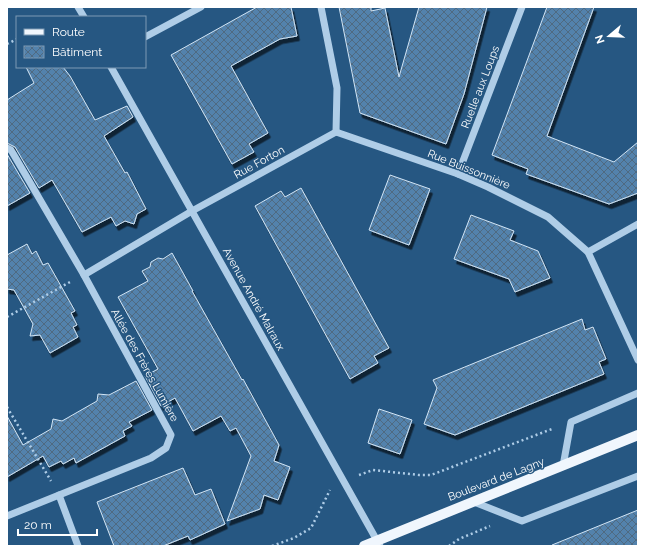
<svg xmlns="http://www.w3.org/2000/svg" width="645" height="553" viewBox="0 0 645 553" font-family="Raleway,sans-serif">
<defs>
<pattern id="building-cross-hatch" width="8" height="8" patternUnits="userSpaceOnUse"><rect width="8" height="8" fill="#5382ac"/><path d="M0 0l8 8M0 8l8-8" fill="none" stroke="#506a81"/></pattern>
<filter id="shadow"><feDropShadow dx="2.5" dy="4.5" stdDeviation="0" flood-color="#0009"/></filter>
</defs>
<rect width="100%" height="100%" fill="#265782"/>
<!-- building -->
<g fill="url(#building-cross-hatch)" stroke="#d2e5f5" filter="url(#shadow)">
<path d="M257 7H291L297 36 280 39 231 66 268 133 249 144 254 152 232 164 171 55Z"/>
<path d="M339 7H371V11L385 8 399 77 419 7H487L464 94 446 144 360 113Z"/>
<path d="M547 7H594L547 136 614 162 638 142V193L609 204 526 174 528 169 492 155Z"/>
<path d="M26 67H63L70 76 95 120 127 106 133 117 104 136 125 173 127 172 146 209 137 214 134 224 125 221 116 226 111 217 82 232 52 180 39 188 15 147 7 143V100L34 83Z"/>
<path d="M7 154 30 193 7 206Z"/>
<path d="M390 175 430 189 409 245 369 230Z"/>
<path d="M301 188 389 348 374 356 378 363 350 379 255 206 281 191 285 197Z"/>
<path d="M471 215 514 231 510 240 538 251 550 278 515 292 509 279 454 259Z"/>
<path d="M27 244 32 254 36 251 43 265 48 263 75 311 71 313 77 325 73 327 78 337 50 353 40 335 30 336 33 324 14 290 7 289V255Z"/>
<path d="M172 253 193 291H192L242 380 243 379 279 445 274 461 290 467 278 500 264 495 260 509 227 521 251 456 236 428 230 431 221 416 193 431 175 398 161 406 145 376 158 369 118 297 148 281 142 271 150 267 151 262 158 258 163 259Z"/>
<path d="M582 319 585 330 593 327 606 359 599 362 604 374 455 435 424 424 437 388 433 380Z"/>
<path d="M136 381 152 410 129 422 132 426 123 431 125 436 76 463 74 458 63 464 61 461 49 467 43 456 7 477V416L23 445 51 429 53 419 62 421 97 401 98 394 109 395Z"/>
<path d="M379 409 412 420 400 454 368 443Z"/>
<path d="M183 468 195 495 211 489 225 524 190 540 188 536 163 546H114L97 502Z"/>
<path d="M638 510V546H552V545Z"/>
</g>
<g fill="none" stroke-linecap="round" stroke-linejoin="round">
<!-- path -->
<g stroke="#afcde7" stroke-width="2.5" stroke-dasharray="2 3" stroke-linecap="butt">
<path d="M7 44 17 39"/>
<path d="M7 317 70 282"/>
<path d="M7 407 51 481"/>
<path d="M359 475 373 470 419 475H431L552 429"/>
<path d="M272 546 294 538 311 528 330 490"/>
<path d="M449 546 459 539 490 526"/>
</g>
<!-- minor -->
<g stroke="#afcde7" stroke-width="7">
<path d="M78 7 84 17"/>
<path d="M321 7 337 88 336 132"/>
<path d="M145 37 201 7"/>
<path d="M111 67 380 546"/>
<path d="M336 132 458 174 488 187 548 217 588 252 638 360"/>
<path d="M7 148 11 150 84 275 171 435 166 448 151 458 7 516"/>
<path d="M458 174 522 7"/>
<path d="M588 252 638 224"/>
<path d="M84 275 192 211 336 132"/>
<path d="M563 466 571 422 638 393"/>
<path d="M59 495 78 546"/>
<path d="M474 502 522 521 638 476"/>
</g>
<!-- major -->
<path stroke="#f0f6fd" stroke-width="10" d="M364 546 638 435"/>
</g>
<g text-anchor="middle" stroke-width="3" stroke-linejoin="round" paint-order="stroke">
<!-- street labels -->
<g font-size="11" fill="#fff" stroke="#265782">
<text transform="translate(480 87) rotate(-69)" y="4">Ruelle aux Loups</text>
<text transform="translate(259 162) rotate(-29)" y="4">Rue Forton</text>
<text transform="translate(469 169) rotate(22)" y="4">Rue Buissonnière</text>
<text transform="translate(254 299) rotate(61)" y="4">Avenue André Malraux</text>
<text transform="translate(145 365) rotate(61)" y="4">Allée des Frères Lumière</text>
<text transform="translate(496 479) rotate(-21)" y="4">Boulevard de Lagny</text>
</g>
</g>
<!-- border -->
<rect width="645" height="553" fill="none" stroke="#ffffff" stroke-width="16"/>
<!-- legend -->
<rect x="16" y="16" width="130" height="52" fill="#265782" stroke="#7d9ab4"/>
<rect x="24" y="29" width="20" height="6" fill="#f0f6fd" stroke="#7d9ab4"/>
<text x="52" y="36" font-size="12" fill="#ffffff">Route</text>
<rect x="24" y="46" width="20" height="12" fill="url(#building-cross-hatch)" stroke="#7d9ab4"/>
<text x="52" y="56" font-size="12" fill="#ffffff">Bâtiment</text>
<!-- north arrow -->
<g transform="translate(609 36) rotate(251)" stroke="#265782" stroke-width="3" paint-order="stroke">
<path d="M0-3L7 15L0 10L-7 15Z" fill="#ffffff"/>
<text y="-6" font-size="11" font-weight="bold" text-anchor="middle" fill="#ffffff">N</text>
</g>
<!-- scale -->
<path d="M18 529v6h79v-6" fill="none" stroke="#ffffff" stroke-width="2"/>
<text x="24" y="529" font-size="12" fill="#ffffff" stroke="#265782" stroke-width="3" paint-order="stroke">20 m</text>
</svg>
